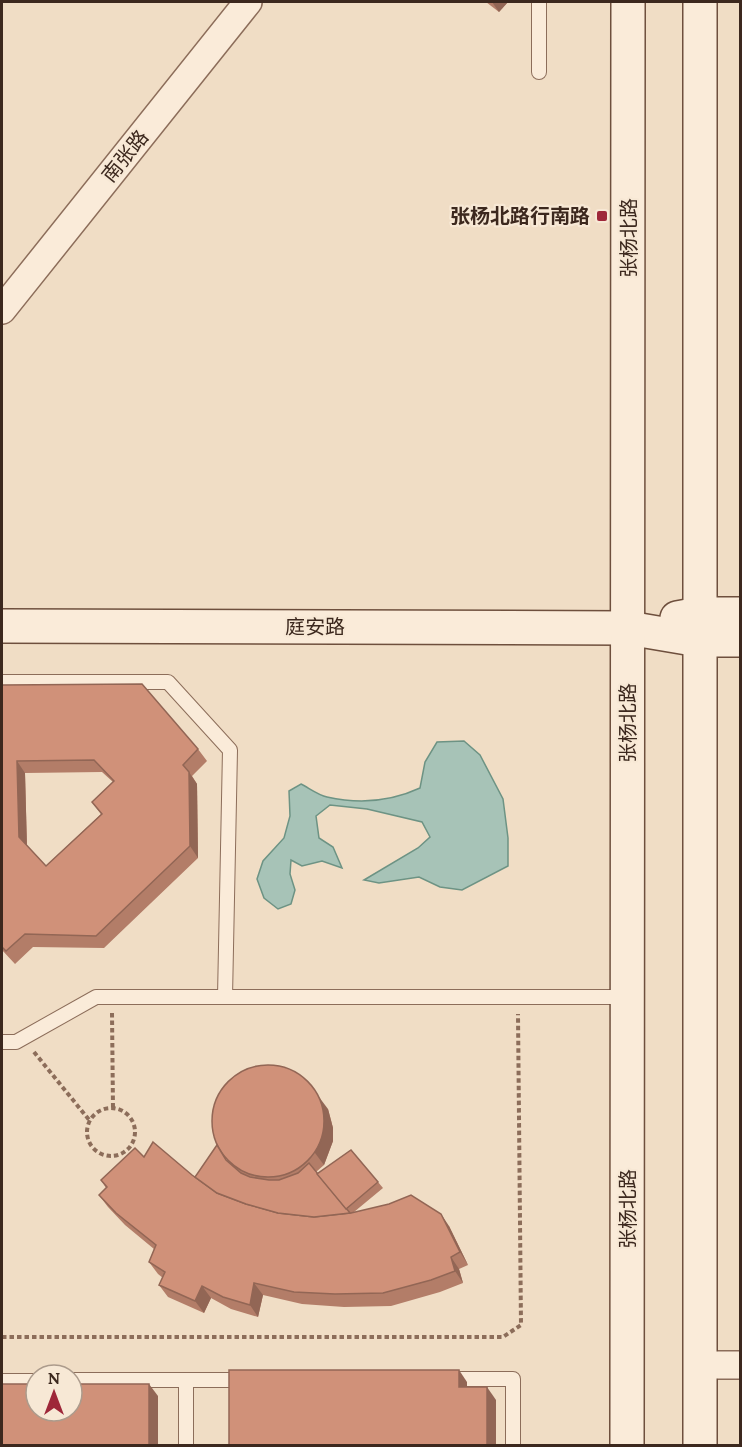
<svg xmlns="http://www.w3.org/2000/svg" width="742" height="1447" viewBox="0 0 742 1447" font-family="Lora,'Noto Sans SC',serif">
<rect width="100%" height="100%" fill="#f0ddc5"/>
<!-- water -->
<path fill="#a7c3b7" stroke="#6d9384" stroke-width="1.5" d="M464 741 480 755 503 799 508 838V866L462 890 440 887 419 877 379 883 364 880 418 848 430 837 422 822 367 809 330 805 316 816 319 838 333 847 342 868 322 861 302 866 291 860 290 874 295 890 291 904 278 909 264 898 257 879 263 861 284 838 290 816 289 791 301 784C309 788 318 795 327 797 359 804 390 802 420 788L425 762 437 742Z"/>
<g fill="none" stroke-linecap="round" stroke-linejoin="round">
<defs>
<g id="lane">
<path d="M539 2V72"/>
<path d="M2 682H168L230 750 225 997"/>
<path d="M2 1042H16L96 997H628"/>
<path d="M447 1379H513V1446"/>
<path d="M72 1380H186V1446"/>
<path d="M186 1380H247"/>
<path d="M2 1381H36"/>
</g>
<g id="street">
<path d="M2 310 248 2"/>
<path d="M700 1365H740"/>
</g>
<g id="secondary">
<path d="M677 618 699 614H740"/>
<path d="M2 626 628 628 699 640H740"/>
<path d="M627 1446 628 2"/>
<path d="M700 1446V2"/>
</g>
</defs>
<!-- lane casing -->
<use href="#lane" stroke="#8c6d5a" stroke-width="16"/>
<!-- street casing -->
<use href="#street" stroke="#8c6d5a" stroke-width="30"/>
<!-- secondary casing -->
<use href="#secondary" stroke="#6e4f3d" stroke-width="36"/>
<!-- path -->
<g stroke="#8c6d5a" stroke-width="4" stroke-dasharray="4.5 3" stroke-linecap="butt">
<path d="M112 1013 113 1109"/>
<path d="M34 1052 90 1121"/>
<circle cx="111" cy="1132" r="24"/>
<path d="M2 1337H503L521 1325 518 1014"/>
</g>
<!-- lane -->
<use href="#lane" stroke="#faebd9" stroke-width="14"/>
<!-- street -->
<use href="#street" stroke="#faebd9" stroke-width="27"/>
<!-- secondary -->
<use href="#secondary" stroke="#faebd9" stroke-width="33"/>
</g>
<!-- wall -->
<g fill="#b37d68" fill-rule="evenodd">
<path d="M486 2H508L499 12Z"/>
<path d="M2 685 198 749 207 761 192 776 197 784 198 858 104 948 33 947 15 964 2 950ZM102 772 113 782 92 802 101 814 46 866 27 846 25 773Z"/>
<path d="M328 1109 333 1128V1141L324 1165 316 1172 317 1174 378 1182 383 1188 354 1212 449 1226 468 1265 459 1269 463 1283 440 1292 391 1306 344 1307 302 1304 263 1295 258 1317 231 1309 211 1298 204 1313 168 1297 159 1285 163 1278 158 1274 149 1262 154 1249 125 1225 108 1207 99 1195 106 1188 101 1180 144 1157 195 1177Z"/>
</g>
<!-- shaded-wall -->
<g fill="#926655">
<path d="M492 2H508L499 12Z"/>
<path d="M17 761 25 773 27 849 19 837Z"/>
<path d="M189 772 197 784 198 858 190 846Z"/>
<path d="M319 1097 328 1109 333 1128V1141L324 1165 315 1153Z"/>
<path d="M441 1214 449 1226 468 1265 460 1252Z"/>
<path d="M451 1257 459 1269 463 1283 455 1271Z"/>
<path d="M254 1283 263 1295 258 1317 250 1305Z"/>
<path d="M202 1286 211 1298 204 1313 195 1301Z"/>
<path d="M459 1370 467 1382V1400L459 1387Z"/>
<path d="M149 1384 158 1396V1446H149Z"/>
<path d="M487 1387 496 1400V1446H487Z"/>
</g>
<!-- building -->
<g fill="#d09179" stroke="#926655" stroke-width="1.5" fill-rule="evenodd">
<path d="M142 684 198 749 183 765 189 772 190 846 96 936 25 934 6 951 2 947V685ZM94 760 114 781 92 802 102 814 46 866 19 837 17 761Z"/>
<circle cx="268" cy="1121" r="56"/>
<path d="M153 1142 192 1175 217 1193 246 1204 278 1213 314 1217 351 1213 389 1204 411 1195 441 1214 460 1252 451 1257 455 1271 431 1280 383 1293 335 1294 294 1292 254 1283 250 1305 223 1297 202 1286 195 1301 159 1285 165 1272 149 1262 156 1245 116 1213 99 1195 107 1187 101 1180 135 1148 144 1157Z"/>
<path d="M217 1145 226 1160 241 1173 250 1177 269 1180H279L298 1173 309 1163 350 1213 314 1217 278 1213 246 1204 217 1193 195 1177Z"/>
<path d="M351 1150 378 1182 346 1209 317 1174Z"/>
<path d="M229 1370H459V1387H487V1446H229Z"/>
<path d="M2 1384H36V1411H72V1384H149V1446H2Z"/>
</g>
<!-- markers -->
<rect fill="#9e2739" stroke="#f7e8d5" stroke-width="2" x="596" y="210" width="12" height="12" rx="3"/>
<g text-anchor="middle" stroke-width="4.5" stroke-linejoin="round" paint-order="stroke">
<!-- street labels -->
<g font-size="20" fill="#3c281e" stroke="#f7e8d5">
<text transform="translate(125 156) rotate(-51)" y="7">南张路</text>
<text transform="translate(629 238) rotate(-90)" y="7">张杨北路</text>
<text x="315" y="634">庭安路</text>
<text transform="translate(628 723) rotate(-90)" y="7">张杨北路</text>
<text transform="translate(628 1209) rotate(-90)" y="7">张杨北路</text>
</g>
<!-- poi labels -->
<g font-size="20" font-weight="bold" fill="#3c281e" stroke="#f7e8d5" text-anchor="end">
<text x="590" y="223">张杨北路行南路</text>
</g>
</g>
<!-- border -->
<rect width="742" height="1447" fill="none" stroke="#3c281e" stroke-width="6"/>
<!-- north arrow -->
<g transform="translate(54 1393)"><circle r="28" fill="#f7e8d5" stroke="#ac9b8c" stroke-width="1.5"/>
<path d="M0-4.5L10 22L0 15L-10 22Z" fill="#9e2739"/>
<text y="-9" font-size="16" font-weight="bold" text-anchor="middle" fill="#3c281e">N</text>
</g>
</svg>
